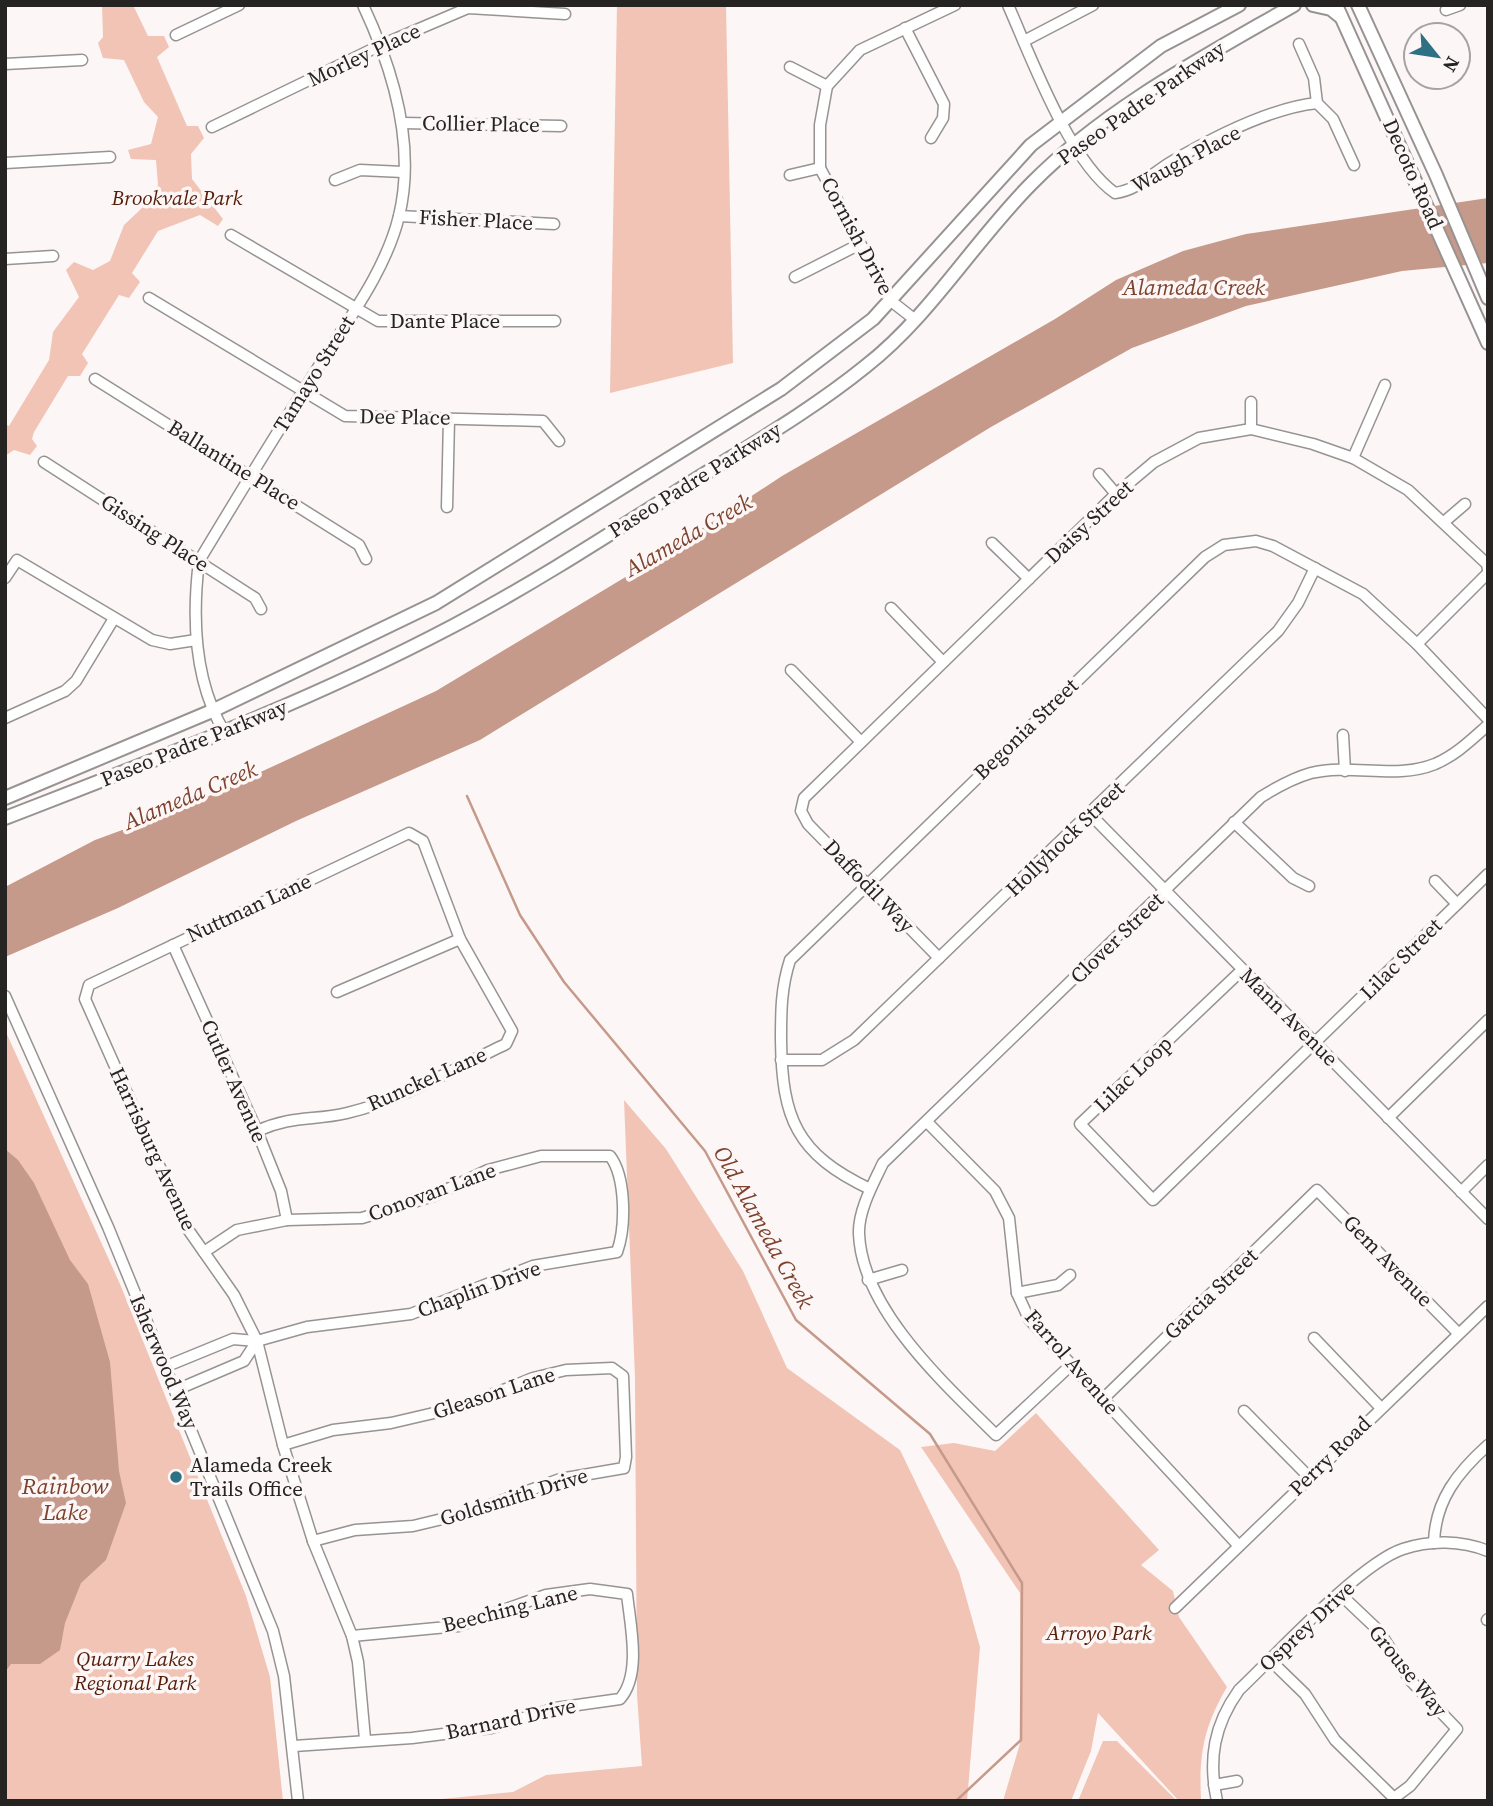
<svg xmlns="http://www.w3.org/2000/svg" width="1493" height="1806" viewBox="0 0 1493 1806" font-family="'Source Serif 4',serif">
<rect width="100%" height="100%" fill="#fcf7f6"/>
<!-- green -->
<g fill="#f1c4b5">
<path d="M102 5H133L148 36H164L169 47 157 57 187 126H198L204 138 191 154 192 179 223 219 218 226 200 215 158 231 132 273 140 282 129 298 119 295 82 354 88 363 80 376H68L34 432 32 439 37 446 30 455 14 450 5 456V424L9 426 49 360 53 332 79 297 66 270 74 262 93 270 110 261 124 225 141 209 158 185 156 160 131 159 128 150 151 144 158 117 144 102 124 60 103 58 98 43 103 37Z"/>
<path d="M617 5H726L733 363 610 393Z"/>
<path d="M5 1030 120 1284 246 1596 270 1677 283 1801H5Z"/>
<path d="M624 1100 666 1149 743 1271 787 1368 900 1450 959 1572 980 1647 967 1801H421L513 1792 546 1775 642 1766 637 1695 635 1378Z"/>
<path d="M1036 1413 1159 1550 1141 1565 1173 1591 1179 1617 1227 1687C1203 1728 1199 1755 1201 1801H1179L1098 1713 1091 1751 1071 1801H1003L1021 1740 1020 1593 921 1447 954 1443 995 1451Z"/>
<path d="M1103 1741H1117L1177 1801H1078Z"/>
</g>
<!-- water -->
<g fill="#c69a8a">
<path d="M1488 198V263L1402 271 1246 306 1132 348 991 427 480 740 296 821 118 908 5 957V887L95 840 185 807 436 691 662 555 782 476 1055 319 1116 280 1183 251 1246 234Z"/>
<path d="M5 1149 18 1160 34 1183 70 1260 88 1284 110 1362 119 1471 126 1503 106 1560 81 1583 65 1623 60 1650 40 1664H11L5 1672Z"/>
</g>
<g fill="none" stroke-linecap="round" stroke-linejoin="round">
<!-- stream -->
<path stroke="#c69a8a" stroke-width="2.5" d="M467 796 520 915 564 982 705 1151 796 1320 930 1434 1022 1583 1021 1740 956 1801"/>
<defs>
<g id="minor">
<path d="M1008 5C1031 57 1069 161 1115 193 1138 190 1151 174 1171 162 1212 138 1270 108 1317 103"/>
<path d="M1446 10 1460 5"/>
<path d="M905 28 944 104 943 118 931 138"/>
<path d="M176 35 239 5"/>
<path d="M1024 41 1093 5"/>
<path d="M1299 44 1314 78 1317 103 1333 119 1354 165"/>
<path d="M5 64 82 60"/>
<path d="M790 67 827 86"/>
<path d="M402 123 561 126"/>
<path d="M212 127 381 45 468 8 565 14"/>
<path d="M5 163 110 157"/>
<path d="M790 175 820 168"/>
<path d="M335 180 360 170 403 172"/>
<path d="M399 216 554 224"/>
<path d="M231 235 378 321H555"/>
<path d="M5 259 53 256"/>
<path d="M795 277 860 244"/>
<path d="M149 298 345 416 543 421 559 441"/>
<path d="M914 319 891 301 820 168V125L827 86 860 50 955 5"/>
<path d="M95 379 359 545 366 559"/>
<path d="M1251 402V429"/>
<path d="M1353 458 1385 385"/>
<path d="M44 462 255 598 261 609"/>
<path d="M1099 474 1116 494"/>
<path d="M447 507 449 419"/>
<path d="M1444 522 1465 504"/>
<path d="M992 543 1029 579"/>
<path d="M5 578 17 560 152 640 170 644 196 640"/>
<path d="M891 608 942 661"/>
<path d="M1417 644 1488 573"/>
<path d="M791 670 861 742"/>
<path d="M5 718 65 691 76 681 113 620"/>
<path d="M225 733C194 682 192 618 199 561 238 496 278 431 319 366 348 320 386 270 399 216 416 146 393 69 363 5"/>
<path d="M1343 735 1345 771"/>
<path d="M1091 815 1488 1219"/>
<path d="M1234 822 1293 878 1309 886"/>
<path d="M1435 881 1457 904"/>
<path d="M173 945 257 1131 281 1191 287 1220"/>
<path d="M939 958 808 824 801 811 804 798 1116 494 1154 462 1199 438 1251 429 1313 444 1353 458 1408 490 1487 564 1488 570"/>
<path d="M1242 970 1080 1124 1153 1200 1488 874"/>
<path d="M337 992 460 939"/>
<path d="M5 996 108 1227 273 1631 284 1676 298 1801"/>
<path d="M781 1060H822L854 1040 1278 631 1298 603 1315 568"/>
<path d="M1388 1118 1488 1020"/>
<path d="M928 1123 995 1191 1009 1218 1017 1293 1029 1319 1238 1545"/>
<path d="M257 1131C293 1115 313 1121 347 1113 402 1100 455 1068 506 1044L512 1031 460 939 423 841 409 833 89 985 85 999 187 1228 234 1295 257 1341 283 1445 313 1541 352 1636 358 1662 365 1739"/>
<path d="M870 1189C796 1154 782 1118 781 1040 781 1011 781 988 790 960L1205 557 1224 545 1256 541 1273 546 1363 594 1417 644 1488 719"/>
<path d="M1461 1192 1488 1165"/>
<path d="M868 1280 902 1270"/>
<path d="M1017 1293 1058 1285 1070 1275"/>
<path d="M1314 1338 1380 1407"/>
<path d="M1071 1365 996 1435C946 1385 862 1310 859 1234 858 1211 873 1184 883 1163L1261 797C1277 787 1293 778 1311 773 1352 763 1395 780 1435 764 1456 755 1471 740 1488 725"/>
<path d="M167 1366 233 1339 257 1341 307 1327 411 1314 533 1266 617 1252C626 1227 626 1177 610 1156H541L488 1170 433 1196 362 1218 287 1220 237 1230 204 1252"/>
<path d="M176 1390 244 1361 257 1341"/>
<path d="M1104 1398 1317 1190 1458 1333"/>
<path d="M1244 1411 1309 1477"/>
<path d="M283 1445 333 1430 391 1423 464 1406 533 1378 566 1370 612 1368 623 1376 626 1457 624 1468 560 1479 471 1512 413 1526 355 1530 313 1541"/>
<path d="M1434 1543C1435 1500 1458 1472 1488 1445"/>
<path d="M1175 1608 1488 1306"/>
<path d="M1487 1620 1488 1619"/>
<path d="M1270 1660 1305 1694 1335 1740 1394 1798 1410 1786 1457 1729 1410 1680 1379 1631 1340 1594"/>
<path d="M294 1746 412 1738 491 1728 556 1708 620 1699C642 1674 630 1624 627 1594L590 1589 546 1595 458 1626 352 1636"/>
<path d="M1214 1785 1237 1781"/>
<path d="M1217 1801C1208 1759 1214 1725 1239 1690 1275 1656 1360 1563 1403 1549 1430 1540 1461 1540 1488 1551"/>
</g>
<g id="major">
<path d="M1313 5 1331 9 1341 17"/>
<path d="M1336 5 1488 343"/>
<path d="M1358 5 1436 175 1488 298"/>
<path d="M5 798 212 711 436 603 781 389 873 319 1031 145 1161 46 1239 5"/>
<path d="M5 818C157 759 309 702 453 626 531 585 605 537 679 490 742 450 808 413 866 366 931 315 974 241 1032 183 1106 108 1204 57 1294 5"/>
</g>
</defs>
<!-- minor casing -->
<use href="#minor" stroke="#979392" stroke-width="13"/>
<!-- major casing -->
<use href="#major" stroke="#979392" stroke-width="16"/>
<!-- minor -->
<use href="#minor" stroke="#fff" stroke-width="10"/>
<!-- major -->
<use href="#major" stroke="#fff" stroke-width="12"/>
</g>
<!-- markers -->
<circle fill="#2f7184" stroke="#fcf7f6" stroke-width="2.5" cx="176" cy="1477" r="7"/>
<g text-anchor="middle" stroke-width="7" stroke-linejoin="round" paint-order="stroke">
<!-- street labels -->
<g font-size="21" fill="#252423" stroke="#fcf7f6">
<text transform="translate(364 55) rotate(-25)" y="7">Morley Place</text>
<text transform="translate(1141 103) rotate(-35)" y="7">Paseo Padre Parkway</text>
<text transform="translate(481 124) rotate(1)" y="7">Collier Place</text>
<text transform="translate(1186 159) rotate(-28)" y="7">Waugh Place</text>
<text transform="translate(1413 174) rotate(66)" y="7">Decoto Road</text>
<text transform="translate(476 220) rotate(3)" y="7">Fisher Place</text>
<text transform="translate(857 236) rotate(62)" y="7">Cornish Drive</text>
<text x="445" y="328">Dante Place</text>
<text transform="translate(314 374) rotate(-58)" y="7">Tamayo Street</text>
<text transform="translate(405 417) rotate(1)" y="7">Dee Place</text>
<text transform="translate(234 465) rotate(32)" y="7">Ballantine Place</text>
<text transform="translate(695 480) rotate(-32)" y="7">Paseo Padre Parkway</text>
<text transform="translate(1089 522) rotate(-43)" y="7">Daisy Street</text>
<text transform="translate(155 533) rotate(33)" y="7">Gissing Place</text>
<text transform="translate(1026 729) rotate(-44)" y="7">Begonia Street</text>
<text transform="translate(194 743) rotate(-22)" y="7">Paseo Padre Parkway</text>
<text transform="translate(1065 839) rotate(-44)" y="7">Hollyhock Street</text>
<text transform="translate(869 886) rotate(46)" y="7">Daffodil Way</text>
<text transform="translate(249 908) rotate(-25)" y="7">Nuttman Lane</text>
<text transform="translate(1117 938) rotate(-44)" y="7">Clover Street</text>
<text transform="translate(1401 959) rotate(-45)" y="7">Lilac Street</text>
<text transform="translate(1289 1017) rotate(45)" y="7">Mann Avenue</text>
<text transform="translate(1133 1074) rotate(-44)" y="7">Lilac Loop</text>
<text transform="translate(427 1079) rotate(-24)" y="7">Runckel Lane</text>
<text transform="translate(234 1081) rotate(66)" y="7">Cutler Avenue</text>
<text transform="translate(153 1149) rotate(65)" y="7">Harrisburg Avenue</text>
<text transform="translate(432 1192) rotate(-20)" y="7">Conovan Lane</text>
<text transform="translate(1388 1261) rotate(46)" y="7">Gem Avenue</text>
<text transform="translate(479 1289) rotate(-20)" y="7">Chaplin Drive</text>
<text transform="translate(1211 1294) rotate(-44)" y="7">Garcia Street</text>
<text transform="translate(164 1362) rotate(67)" y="7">Isherwood Way</text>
<text transform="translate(1072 1362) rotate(49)" y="7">Farrol Avenue</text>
<text transform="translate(494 1393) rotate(-18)" y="7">Gleason Lane</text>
<text transform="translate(1330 1456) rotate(-44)" y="7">Perry Road</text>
<text transform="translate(514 1497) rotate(-17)" y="7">Goldsmith Drive</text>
<text transform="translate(510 1609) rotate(-14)" y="7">Beeching Lane</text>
<text transform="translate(1307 1626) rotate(-43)" y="7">Osprey Drive</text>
<text transform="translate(1408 1671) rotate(51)" y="7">Grouse Way</text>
<text transform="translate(511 1719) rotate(-12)" y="7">Barnard Drive</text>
</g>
<!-- park labels -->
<g font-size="21" font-style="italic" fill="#551d08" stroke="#fcf7f6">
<text x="177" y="205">Brookvale Park</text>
<text x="1099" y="1640">Arroyo Park</text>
<text x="135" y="1666">Quarry Lakes<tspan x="135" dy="24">Regional Park</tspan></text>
</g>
<!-- poi labels -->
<g font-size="21" fill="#252423" stroke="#fcf7f6" text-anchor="start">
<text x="190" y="1472">Alameda Creek<tspan x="190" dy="24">Trails Office</tspan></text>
</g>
<!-- water labels -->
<g font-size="23" font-style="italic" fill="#7d422d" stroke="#fcf7f6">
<text x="1194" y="295">Alameda Creek</text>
<text transform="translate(688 535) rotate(-30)" y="8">Alameda Creek</text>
<text transform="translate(190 795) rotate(-23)" y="8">Alameda Creek</text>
<text transform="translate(764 1227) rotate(61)" y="8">Old Alameda Creek</text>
<text x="65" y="1494">Rainbow<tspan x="65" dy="26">Lake</tspan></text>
</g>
</g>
<!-- border -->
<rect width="1493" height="1806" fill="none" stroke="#252423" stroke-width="14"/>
<!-- north arrow -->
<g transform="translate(1437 56) rotate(120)"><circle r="33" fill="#fcf7f6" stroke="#a6a3a2" stroke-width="2"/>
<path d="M0-5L12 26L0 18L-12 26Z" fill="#2f7184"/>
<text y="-10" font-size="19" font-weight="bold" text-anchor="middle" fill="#252423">N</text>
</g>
</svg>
